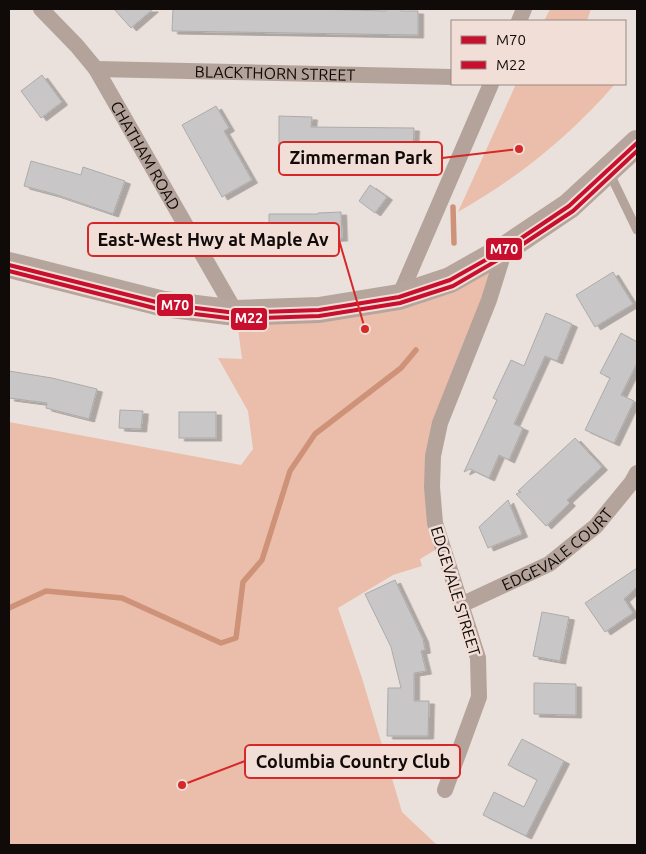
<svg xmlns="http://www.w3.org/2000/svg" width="646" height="854" viewBox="0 0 646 854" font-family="Ubuntu,sans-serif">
<defs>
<filter id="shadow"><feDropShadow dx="5.5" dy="3" stdDeviation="0" flood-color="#0004"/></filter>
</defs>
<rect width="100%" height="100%" fill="#ebe1dc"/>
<!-- green -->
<g fill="#eabeaa">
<path d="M550 9H591L587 21H544Z"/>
<path d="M516 84H615C570 136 518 178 458 212Z"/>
<path d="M505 249 433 456 442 546 420 559 422 566 393 575 338 608 362 678 402 812 437 845H9V422L241 465 253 449 248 411 218 358 242 359 236 313 319 310Z"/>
</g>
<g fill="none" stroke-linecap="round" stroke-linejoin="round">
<!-- stream -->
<g stroke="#ce9278" stroke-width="5.5">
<path d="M453 207 454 243"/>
<path d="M9 608 46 591 122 598 221 643 236 638 243 582 262 560 290 471 315 434 401 368 416 350"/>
</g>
</g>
<!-- building -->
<g fill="#c8c6c7" stroke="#acabab" filter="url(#shadow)">
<path d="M114 9H153L131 28Z"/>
<path d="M173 9H312L386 11V9H401V11H418V35L172 31Z"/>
<path d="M42 75 62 102 41 118 21 91Z"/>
<path d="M216 106 229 128 224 131 252 180 222 197 182 125Z"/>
<path d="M279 116 312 117 311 127 414 128 413 152H383V150L311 148V150H279Z"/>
<path d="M31 161 81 175 83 167 125 181 113 214 54 194 24 186Z"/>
<path d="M370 185 387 197 375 213 359 201Z"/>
<path d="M341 212 342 238 304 239 303 243 269 242V214H318V213Z"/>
<path d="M613 272 633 304 595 327 576 295Z"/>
<path d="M546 313 572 324 557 361 545 356 514 424 523 428 509 460 499 455 489 478 470 469 464 472 497 400 493 398 511 360 524 366Z"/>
<path d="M621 333 637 342V363L621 395 634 401 614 443 585 430 610 378 600 373Z"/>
<path d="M9 371 52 378 97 389 89 419 46 408 47 403 9 398Z"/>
<path d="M120 410 143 411 141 429 119 428Z"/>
<rect x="179" y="412" width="37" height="26"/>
<path d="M575 438 602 467 567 500 570 503 546 526 516 494 521 492 518 491Z"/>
<path d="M508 500 522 534 488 548 479 527Z"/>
<path d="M637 568V587L624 599 633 613 605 632 585 603Z"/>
<path d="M395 580 423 639 425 650 421 651 426 671 414 673V701H429L428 736H387L388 688H401L391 647 365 594Z"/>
<path d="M542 612 569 617 560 661 533 656Z"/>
<path d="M534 683 576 684V715L534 714Z"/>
<path d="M522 739 564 761 526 836 483 815 494 792 524 807 537 780 508 765Z"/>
</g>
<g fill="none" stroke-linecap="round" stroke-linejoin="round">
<!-- service -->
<path stroke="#b4a39b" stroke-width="9" d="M609 172 637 230"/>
<!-- minor -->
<g stroke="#b4a39b" stroke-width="16">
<path id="s1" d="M41 9 77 46 96 69 236 313"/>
<path d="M519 21 524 9"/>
<path id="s2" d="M96 69 452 77"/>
<path d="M399 297 491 84"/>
<path id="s3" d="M461 605 549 564 596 526 632 482 637 473"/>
<path d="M445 790 479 697 478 658 435 523 432 487 433 456 440 423 489 300 505 249"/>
</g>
<!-- primary -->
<path stroke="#b5a59c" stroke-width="26" d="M9 265 164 304 236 313 319 310 399 297 450 280 505 249 569 206 637 143"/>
<defs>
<path id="bus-1" d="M9 265 164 304 236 313 319 310 399 297 450 280 505 249 569 206 637 143"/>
<path id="bus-2" d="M9 271 162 310 236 319 319 316 400 303 453 286 508 254 573 211 637 151"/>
</defs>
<!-- bus-1 casing -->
<use href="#bus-1" stroke="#f1ded6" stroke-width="8"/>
<!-- bus-2 casing -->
<use href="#bus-2" stroke="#f1ded6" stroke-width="8"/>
<!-- bus-1 -->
<use href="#bus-1" stroke="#c8102e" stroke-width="4"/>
<!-- bus-2 -->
<use href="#bus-2" stroke="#c8102e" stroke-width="4"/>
</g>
<g text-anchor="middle" stroke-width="5" stroke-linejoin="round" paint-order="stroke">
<!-- street labels -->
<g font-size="16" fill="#100a08" stroke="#f1ded6">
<text dy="6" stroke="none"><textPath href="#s2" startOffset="179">BLACKTHORN STREET</textPath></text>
<text dy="6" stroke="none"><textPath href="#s1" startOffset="181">CHATHAM ROAD</textPath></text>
<text dy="6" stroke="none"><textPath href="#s3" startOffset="112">EDGEVALE COURT</textPath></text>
<text transform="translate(456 591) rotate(73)" y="6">EDGEVALE STREET</text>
</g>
</g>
<!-- callouts -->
<path fill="none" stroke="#d62828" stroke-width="2" d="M519 149L442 158M365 329L339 240M182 785L245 761"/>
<g fill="#d62828" stroke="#f1ded6" stroke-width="2">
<circle cx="519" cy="149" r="5"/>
<circle cx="365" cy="329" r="5"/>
<circle cx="182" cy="785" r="5"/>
</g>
<g fill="#f1ded6" stroke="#d62828" stroke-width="2">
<rect x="279" y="142" width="163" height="33" rx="5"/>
<rect x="88" y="223" width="251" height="33" rx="5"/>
<rect x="245" y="745" width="215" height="33" rx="5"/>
</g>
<g font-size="18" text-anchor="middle" font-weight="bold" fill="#100a08">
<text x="361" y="164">Zimmerman Park</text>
<text x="213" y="246">East-West Hwy at Maple Av</text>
<text x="353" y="768">Columbia Country Club</text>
</g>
<g stroke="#f1ded6" stroke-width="2">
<rect x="485" y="237" width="38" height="24" rx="5" fill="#c8102e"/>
<rect x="156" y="293" width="38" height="24" rx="5" fill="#c8102e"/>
<rect x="230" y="307" width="38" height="24" rx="5" fill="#c8102e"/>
</g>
<g font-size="14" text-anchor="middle" font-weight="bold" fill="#fff">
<text x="504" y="254">M70</text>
<text x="175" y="310">M70</text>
<text x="249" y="323">M22</text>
</g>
<!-- border -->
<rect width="646" height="854" fill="none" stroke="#100a08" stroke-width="20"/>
<!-- legend -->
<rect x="451" y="20" width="175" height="65" fill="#f1ded6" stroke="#978984"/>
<rect x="461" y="36" width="25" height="8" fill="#c8102e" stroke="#978984"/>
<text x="496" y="45" font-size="15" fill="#100a08">M70</text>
<rect x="461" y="61" width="25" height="8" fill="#c8102e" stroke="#978984"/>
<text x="496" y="70" font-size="15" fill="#100a08">M22</text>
</svg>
